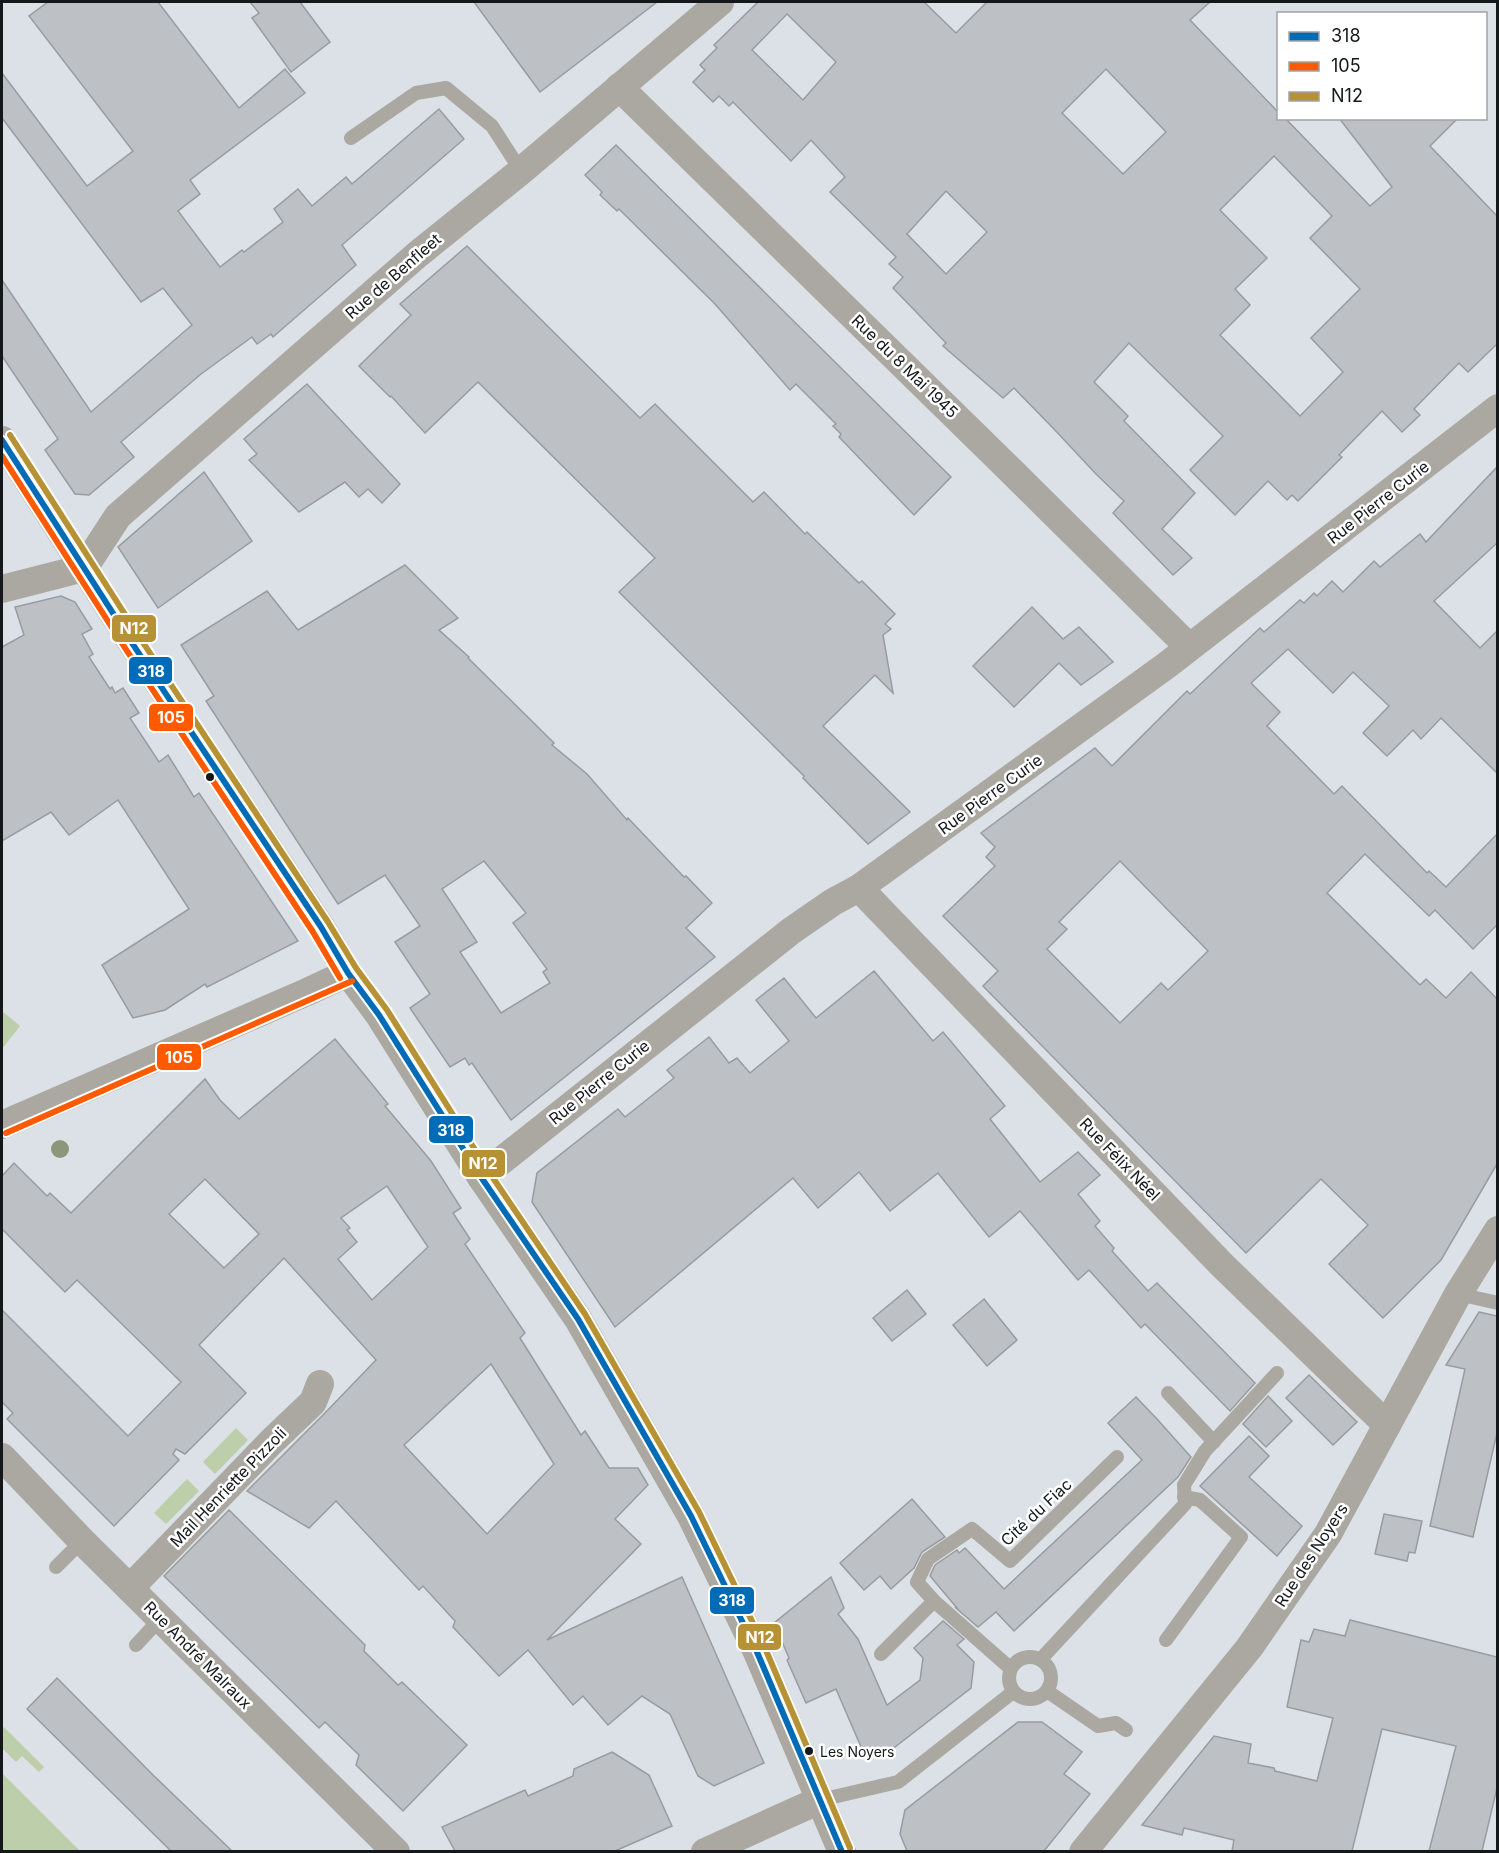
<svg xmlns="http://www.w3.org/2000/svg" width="1499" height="1853" viewBox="0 0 1499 1853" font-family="Inter,sans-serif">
<rect width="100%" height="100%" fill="#dbe1e6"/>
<!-- green -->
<g fill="#bdceaa">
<path d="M2 1011 20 1026 2 1049Z"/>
<path d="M236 1428 248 1440 215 1474 203 1462Z"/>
<path d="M187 1479 199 1491 166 1524 154 1513Z"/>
<path d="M4 1727 44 1767 39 1772 22 1756 16 1762 2 1748V1730Z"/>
<path d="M2 1773 80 1851H2Z"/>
</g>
<!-- building -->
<g fill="#bdc1c5" stroke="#979ca0" stroke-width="1.5" fill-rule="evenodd">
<path d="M48 2H158L239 108 285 69 305 93 190 180 200 194 178 211 220 267 242 250 244 252 283 222 274 209 298 189 312 206 346 177 352 184 439 109 464 139 342 245 356 265 273 337 271 334 257 344 252 337 201 374 121 442 134 457 89 495 75 494 45 450 58 439 2 356V280L91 412 192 325 163 288 141 302 2 118V73L87 186 133 151 29 16Z"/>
<path d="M250 2H300L330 42 291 72 252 18 259 13Z"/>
<path d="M474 2H657L540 92Z"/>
<path d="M758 2H924L956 33 987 2H1210L1190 20 1278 112V118H1285L1370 206 1392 187 1339 118H1458L1430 146 1497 216V344L1468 372 1459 363 1414 409 1420 415 1402 432 1382 411 1339 455 1342 457 1298 501 1292 495 1287 500 1268 481 1235 515 1190 470 1223 436 1129 343 1094 382 1128 416 1124 421 1195 493 1162 529 1192 558 1173 575 1113 513 1124 501 1096 474 1053 428 1014 388 1003 398 943 346 946 343 893 288 903 277 889 264 896 257 830 192 845 177 811 140 791 161 733 102 729 106 719 96 713 102 693 82 705 70 700 65 717 48 714 45ZM787 14 836 62 803 100 752 50ZM1106 69 1166 132 1123 174 1062 113ZM1274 156 1332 216 1310 238 1360 289 1311 338 1343 372 1300 416 1220 335 1250 305 1235 289 1267 258 1220 210ZM946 191 987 232 946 274 907 234Z"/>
<path d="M616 145 951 477 914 515 839 437 841 434 833 426 836 424 796 384 790 390 715 304 619 209 617 211 600 195 602 192 585 175Z"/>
<path d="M467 246 640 418 655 404 753 502 764 492 805 534 807 532 859 583 862 581 895 614 885 624 891 629 883 635 893 693 875 675 823 726 910 812 868 844 803 778 804 776 619 592 655 558 478 382 425 433 391 396 390 397 359 366 411 315 400 304Z"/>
<path d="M307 384 400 484 382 503 368 489 359 497 345 482 299 512 249 460 257 454 244 439Z"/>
<path d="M1497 467V543L1434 601 1480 648 1497 631V773L1441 718 1421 739 1413 730 1387 756 1363 733 1389 706 1353 672 1333 693 1288 649 1251 683 1280 712 1267 726 1334 794 1342 786 1427 873 1429 871 1446 887 1497 834V925L1473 949 1435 910 1429 916 1365 854 1327 893 1420 985 1426 979 1446 998 1471 972 1497 999V1164L1441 1260 1383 1318 1329 1264 1368 1225 1321 1179 1246 1253 983 986 998 971 943 916 995 866 986 857 995 847 981 833 1095 748 1112 766 1187 691 1190 694 1260 628 1264 632 1300 600 1304 603 1314 593 1317 596 1332 581 1343 592 1374 561 1380 567 1420 534 1426 542ZM1120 861 1208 951 1168 990 1161 983 1120 1023 1047 949 1067 929 1059 922Z"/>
<path d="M204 472 252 541 158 608 118 547Z"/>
<path d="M405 565 458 618 439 630 469 657 468 658 554 743 552 745 587 774 627 820 628 818 684 877 686 876 712 903 686 928 715 957 511 1120 472 1063 469 1065 465 1058 450 1067 410 1008 430 994 395 942 420 926 385 875 338 904 206 701 214 696 181 645 267 591 298 630ZM484 861 526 913 513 923 547 969 543 972 550 983 501 1013 460 952 477 942 442 889Z"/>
<path d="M61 596 75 602 92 629 82 634 93 654 89 657 110 689 112 687 115 693 123 688 139 713 130 718 159 762 168 755 194 797 199 793 298 941 207 987 205 984 165 1010 133 1018 102 965 189 909 118 800 69 835 51 812 2 841V647L24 635 15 607Z"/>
<path d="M1032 607 1063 639 1079 627 1113 662 1081 685 1059 663 1014 707 973 666Z"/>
<path d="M874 971 933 1041 943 1032 1005 1106 990 1119 1040 1182 1078 1152 1100 1175 1078 1194 1100 1221 1095 1226 1114 1248 1112 1251 1148 1291 1157 1283 1255 1383 1230 1411 1145 1324 1141 1328 1089 1270 1078 1280 1020 1211 989 1237 938 1173 890 1211 859 1172 818 1208 793 1178 615 1327 532 1202 537 1173 618 1109 625 1117 674 1078 667 1070 709 1037 729 1063 737 1058 750 1073 789 1041 756 1000 784 978 816 1018Z"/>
<path d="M335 1039 367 1078 388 1104 385 1106 431 1161 461 1208 453 1213 470 1239 465 1244 525 1333 520 1338 581 1435 585 1431 609 1468H638L648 1485 615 1519 641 1544 547 1640 682 1577 764 1763 714 1786 698 1776 670 1714 642 1696 608 1725 583 1696 573 1705 528 1650 499 1676 453 1627 455 1621 423 1586 419 1590 336 1501 309 1528 247 1491 324 1414 376 1360 284 1258 199 1345 246 1393 185 1454 176 1449 173 1454 179 1460 114 1526 7 1419 13 1413 2 1402V1310L128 1436 181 1382 77 1280 65 1292 2 1229V1176L14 1163 47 1196 50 1193 71 1213 205 1079 220 1100 239 1119ZM205 1179 259 1234 224 1268 169 1214ZM387 1186 428 1247 372 1300 338 1259 357 1242 347 1230 350 1228 341 1218ZM491 1364 554 1464 487 1534 404 1445Z"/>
<path d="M907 1290 926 1314 892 1341 873 1318Z"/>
<path d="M984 1299 1017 1340 987 1366 953 1325Z"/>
<path d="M1479 1312 1497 1316V1433L1473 1537 1430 1526 1465 1369 1446 1365Z"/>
<path d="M1309 1375 1357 1422 1333 1445 1286 1398Z"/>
<path d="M1268 1396 1292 1421 1266 1447 1243 1424Z"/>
<path d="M1136 1397 1157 1419 1191 1457 1178 1477 1014 1631 996 1612 978 1627 956 1608H957L930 1576 935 1565 957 1550 959 1553 965 1548 1004 1589 1142 1460 1108 1423Z"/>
<path d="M1249 1436 1269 1456 1249 1477 1302 1526 1277 1556 1200 1486Z"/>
<path d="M912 1499 945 1537 922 1552 914 1568 891 1589 880 1576 864 1590 840 1563Z"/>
<path d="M229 1510 365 1645 364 1651 398 1685 402 1682 467 1745 403 1811 356 1765 359 1755 325 1722 319 1728 164 1576Z"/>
<path d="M1384 1514 1422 1521 1415 1553 1409 1552 1407 1561 1375 1554Z"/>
<path d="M831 1577 844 1608 838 1614 858 1639 887 1705 920 1680 923 1658 914 1648 943 1621 964 1639 957 1645 974 1662 971 1688 886 1754 862 1749 836 1689 806 1703 787 1660 789 1658 774 1623Z"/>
<path d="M1350 1620 1497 1657V1788L1482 1851H1429L1456 1746 1382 1729 1352 1851H1232L1234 1840 1184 1828 1182 1835 1142 1825 1214 1736 1251 1744 1248 1763 1274 1768 1275 1771 1317 1781 1333 1718 1287 1707 1301 1640 1309 1642 1314 1629 1345 1636Z"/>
<path d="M57 1678 153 1775 232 1851H171L27 1709Z"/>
<path d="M1018 1722H1042L1082 1752 1064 1774 1090 1794 1044 1851H907L900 1834 905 1810Z"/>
<path d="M612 1752 649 1775 672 1826 615 1851H455L442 1827 525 1790 528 1796 573 1776 574 1769Z"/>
</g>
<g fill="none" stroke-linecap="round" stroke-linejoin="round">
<!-- service -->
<g stroke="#aaa8a0" stroke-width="14">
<path d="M351 138 416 93 446 88 492 126 521 171"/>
<path d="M1458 1294 1498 1303"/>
<path d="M1168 1393 1214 1442"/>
<path d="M56 1567 82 1541"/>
<path d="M934 1601 917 1582 928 1559 972 1529 1010 1561 1117 1457"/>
<path d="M1166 1640 1241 1537 1200 1500 1184 1497"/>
<path d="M136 1645 161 1618"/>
<path d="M881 1654 934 1601 1010 1668"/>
<circle cx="1030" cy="1678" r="21"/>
<path d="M1041 1659 1185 1504 1184 1485 1205 1451 1277 1373"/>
<path d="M1047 1691 1098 1726 1116 1723 1126 1730"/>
<path d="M820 1800 898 1782 1013 1692"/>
</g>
<!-- minor -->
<g stroke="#aaa8a0" stroke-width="28">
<path d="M619 87 998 458 1189 647"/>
<path d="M2 440 134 646 321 927 348 973 379 1015 481 1177 578 1319 691 1516 757 1652 842 1852"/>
<path d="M84 568 118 516 418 254 521 171 720 2"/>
<path d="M2 589 84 568"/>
<path d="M859 888 1222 1265 1387 1425"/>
<path d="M2 1125 307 992 348 973"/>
<path d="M481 1177 791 931 833 902 859 888 1167 665 1498 408"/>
<path d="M2 1457 82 1541 396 1852"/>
<path d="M130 1588 271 1442 313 1402 320 1384"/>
<path d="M705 1852 820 1800"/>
<path d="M1083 1852 1249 1648 1328 1534 1458 1294 1498 1230"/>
</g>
<defs>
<path id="bus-1" d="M2 440 134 646 321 927 348 973 379 1015 481 1177 578 1319 691 1516 757 1652 842 1852"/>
<g id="bus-2">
<path d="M2 456 127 651 313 932 340 978"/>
<path d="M6 1133 352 981"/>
</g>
<path id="bus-3" d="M10 435 142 641 328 922 356 968 387 1010 489 1172 585 1314 699 1512 765 1648 850 1848"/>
</defs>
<!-- bus-1 casing -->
<use href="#bus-1" stroke="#fff" stroke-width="10"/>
<!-- bus-2 casing -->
<use href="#bus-2" stroke="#fff" stroke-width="10"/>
<!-- bus-3 casing -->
<use href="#bus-3" stroke="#fff" stroke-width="10"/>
<!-- bus-1 -->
<use href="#bus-1" stroke="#006cb8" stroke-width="6"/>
<!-- bus-2 -->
<use href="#bus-2" stroke="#ff5a00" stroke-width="6"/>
<!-- bus-3 -->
<use href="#bus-3" stroke="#b79234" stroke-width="6"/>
</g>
<!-- trees -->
<circle fill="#8a977a" cx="60" cy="1149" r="9"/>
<!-- markers -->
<g fill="#15181b" stroke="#fff" stroke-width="2">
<circle cx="210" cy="777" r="5"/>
<circle cx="809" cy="1751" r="5"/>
</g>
<g text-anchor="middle" stroke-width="5" stroke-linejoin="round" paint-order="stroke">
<!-- bus labels -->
<g font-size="14" fill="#15181b" stroke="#fff" text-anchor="start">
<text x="820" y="1757">Les Noyers</text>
</g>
<!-- street labels -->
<g font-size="16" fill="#15181b" stroke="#fff">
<text transform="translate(393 276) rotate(-41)" y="6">Rue de Benfleet</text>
<text transform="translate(905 366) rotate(44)" y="6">Rue du 8 Mai 1945</text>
<text transform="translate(1378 502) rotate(-38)" y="6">Rue Pierre Curie</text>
<text transform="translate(990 794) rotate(-36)" y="6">Rue Pierre Curie</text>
<text transform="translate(599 1082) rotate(-39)" y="6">Rue Pierre Curie</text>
<text transform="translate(1120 1159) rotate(46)" y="6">Rue Félix Néel</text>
<text transform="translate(228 1487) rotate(-46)" y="6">Mail Henriette Pizzoli</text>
<text transform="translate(1036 1512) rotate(-43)" y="6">Cité du Fiac</text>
<text transform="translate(1311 1555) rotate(-57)" y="6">Rue des Noyers</text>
<text transform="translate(198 1655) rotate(45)" y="6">Rue André Malraux</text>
</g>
</g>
<g stroke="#fff" stroke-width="2">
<rect x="111" y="614" width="46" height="29" rx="6" fill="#b79234"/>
<rect x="128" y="656" width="45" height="29" rx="6" fill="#006cb8"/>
<rect x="148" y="703" width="46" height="29" rx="6" fill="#ff5a00"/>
<rect x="156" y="1043" width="46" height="28" rx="6" fill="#ff5a00"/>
<rect x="428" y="1115" width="46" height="29" rx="6" fill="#006cb8"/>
<rect x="461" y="1149" width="45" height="29" rx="6" fill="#b79234"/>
<rect x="709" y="1586" width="46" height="29" rx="6" fill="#006cb8"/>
<rect x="737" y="1623" width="45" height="28" rx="6" fill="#b79234"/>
</g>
<g font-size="16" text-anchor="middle" font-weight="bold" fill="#fff">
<text x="134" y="634">N12</text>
<text x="151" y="677">318</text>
<text x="171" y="723">105</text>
<text x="179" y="1063">105</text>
<text x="451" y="1136">318</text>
<text x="483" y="1169">N12</text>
<text x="732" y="1606">318</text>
<text x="760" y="1643">N12</text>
</g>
<!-- border -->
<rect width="1499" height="1853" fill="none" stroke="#15181b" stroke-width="6"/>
<!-- legend -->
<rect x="1277" y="12" width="210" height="108" fill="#ffffff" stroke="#a1a3a4" stroke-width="1.5"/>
<rect x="1289" y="32" width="30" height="9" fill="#006cb8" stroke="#a1a3a4" stroke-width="1.5"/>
<text x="1331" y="42" font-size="18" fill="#15181b">318</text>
<rect x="1289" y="62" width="30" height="9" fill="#ff5a00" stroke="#a1a3a4" stroke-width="1.5"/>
<text x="1331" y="72" font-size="18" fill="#15181b">105</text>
<rect x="1289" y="92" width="30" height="9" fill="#b79234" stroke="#a1a3a4" stroke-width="1.5"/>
<text x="1331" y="102" font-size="18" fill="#15181b">N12</text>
</svg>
